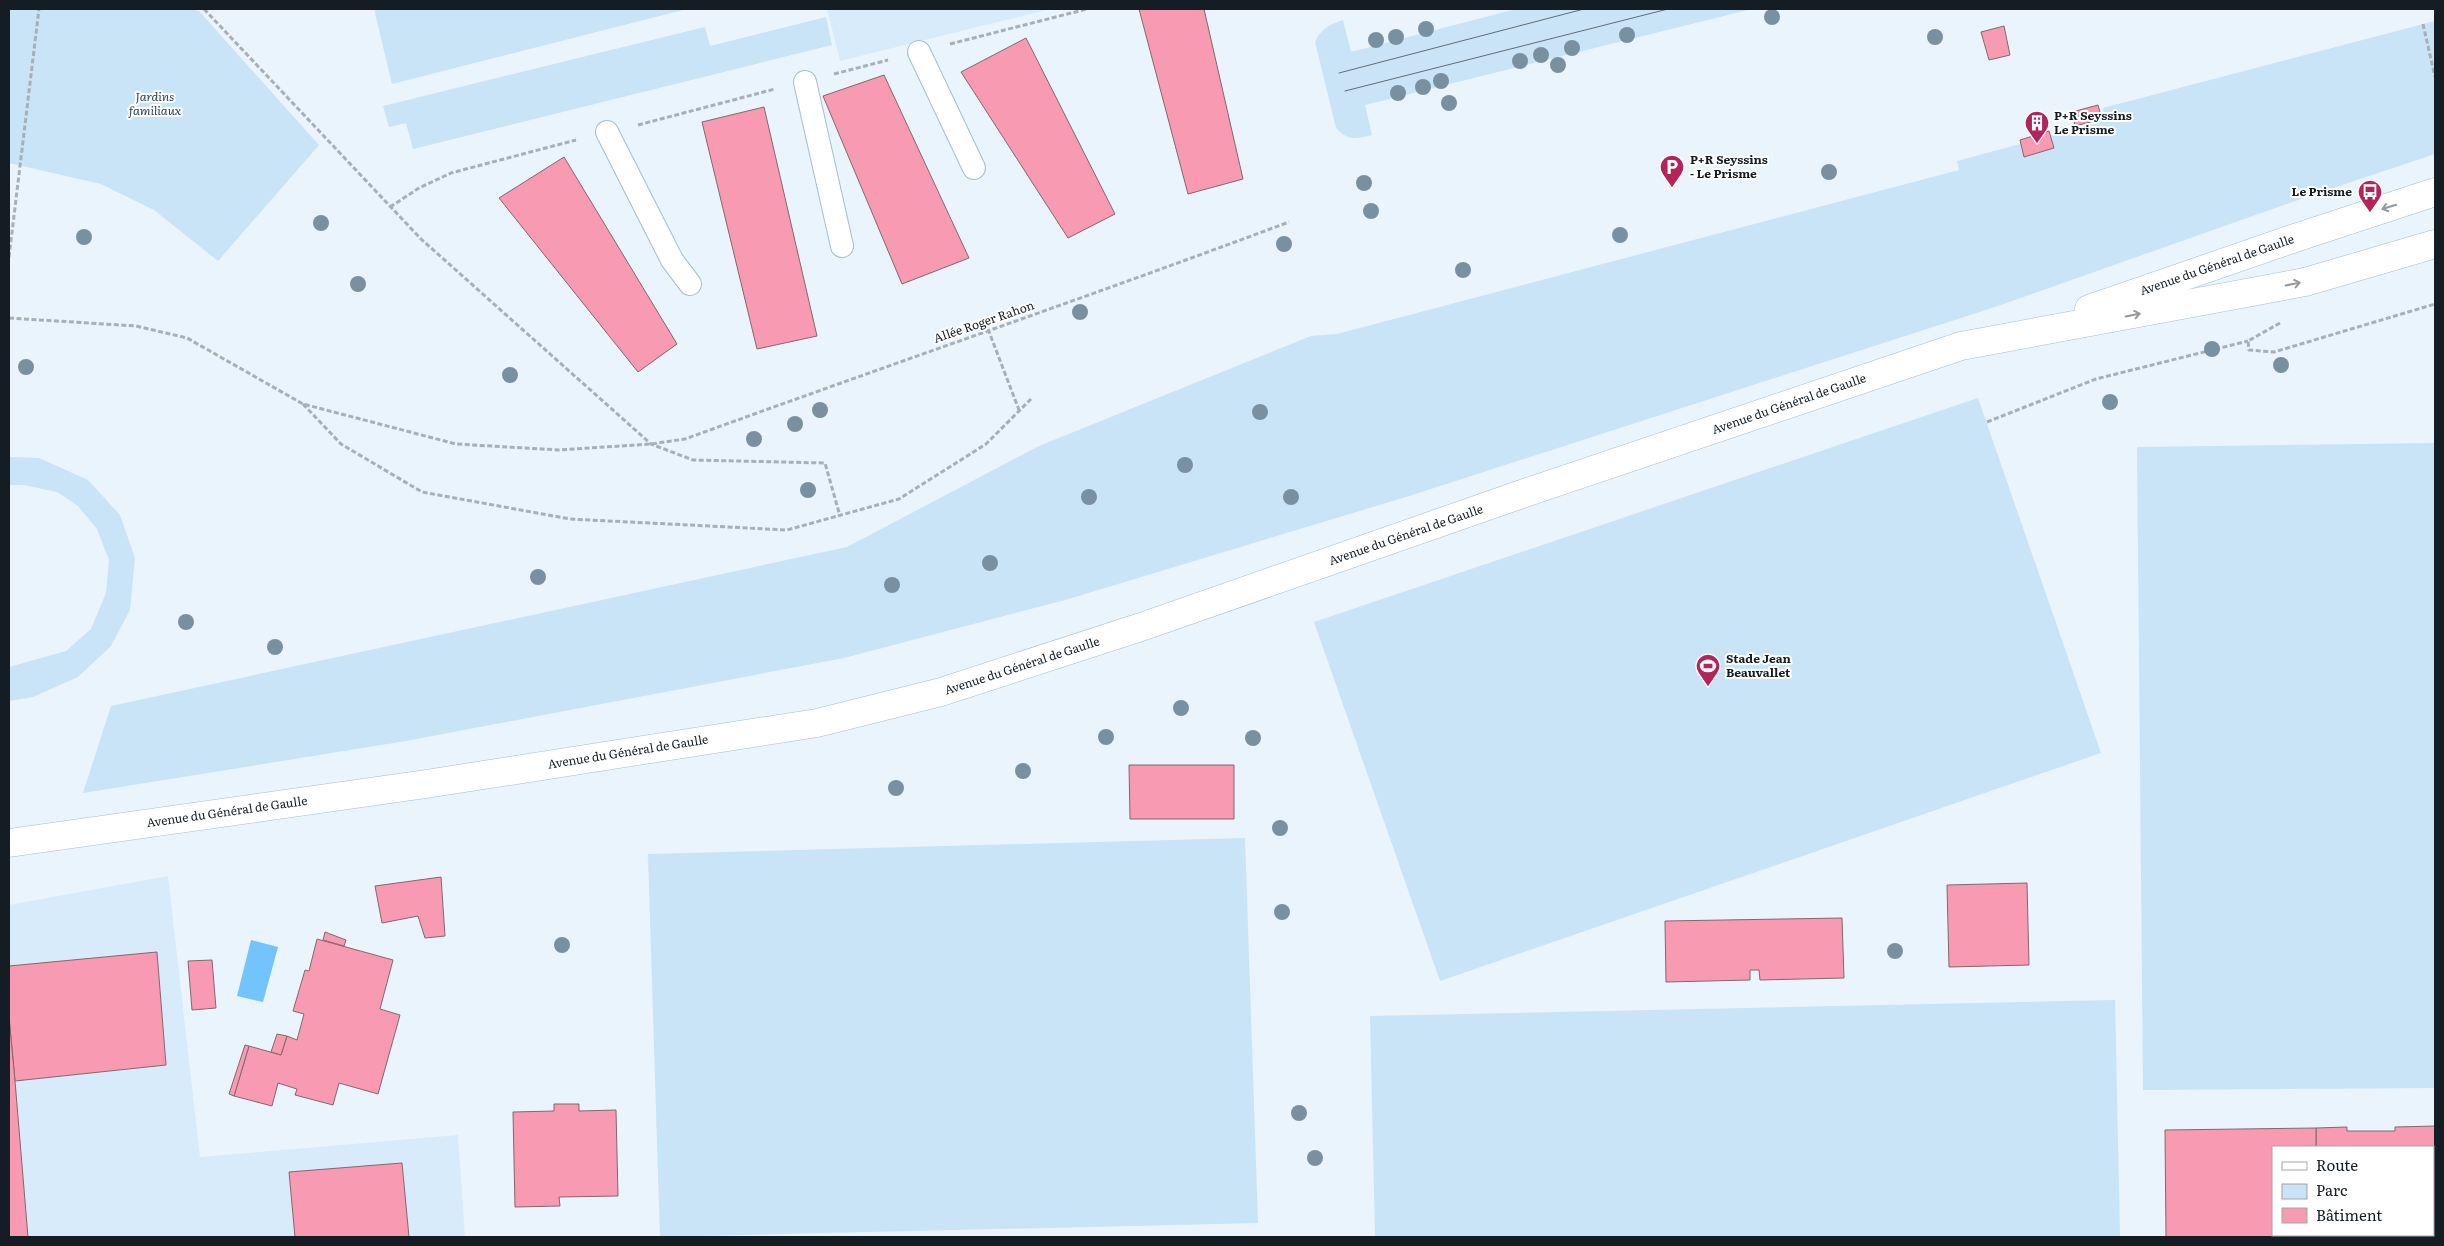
<svg xmlns="http://www.w3.org/2000/svg" width="2444" height="1246" viewBox="0 0 2444 1246" font-family="Literata,serif">
<rect width="100%" height="100%" fill="#eaf4fc"/>
<!-- built -->
<g fill="#d8ebfa">
<path d="M825 9H1050L840 61 827 9Z"/>
<path d="M168 876 200 1157 458 1135 465 1237H9V905Z"/>
</g>
<!-- green -->
<g fill="#c9e3f7">
<path d="M9 9H189L199 11 319 145 218 261 154 210 101 184 9 163Z"/>
<path d="M374 9H687L392 84Z"/>
<path d="M1516 9H1752L1365 105 1372 135C1355 139 1348 141 1336 128L1315 42C1322 28 1329 25 1343 20L1351 52Z"/>
<path d="M826 17 832 45 413 149 406 123 389 127 383 106 705 27 710 46Z"/>
<path d="M2435 21V154L2315 194 1998 306 1406 497 1065 600 844 658 406 741 83 793 111 706 847 547 1039 446 1311 336 1337 334 1959 170 1957 161 2105 121 2103 108Z"/>
<path d="M1978 398 2101 753 1440 981 1314 622Z"/>
<path d="M2435 443V1088L2143 1090 2137 447Z"/>
<path d="M9 457 39 458 88 480 120 515 135 558 130 610 111 646 78 677 33 697 9 701V667L66 651 91 629 106 593 109 560 97 529 78 506 57 492 24 485H9Z"/>
<path d="M1245 838 1258 1223 660 1237 648 854Z"/>
<path d="M2115 1000 2120 1237H1375L1370 1016Z"/>
</g>
<!-- water -->
<path fill="#73c4fd" d="M251 940 278 947 263 1002 237 996Z"/>
<!-- building -->
<g fill="#f89ab1" stroke="#84676d">
<path d="M1139 9H1204L1243 179 1188 194Z"/>
<path d="M2004 26 2010 55 1989 60 1981 32Z"/>
<path d="M1026 38 1115 214 1068 238 961 72Z"/>
<path d="M884 75 969 258 902 284 823 96Z"/>
<path d="M2098 105 2102 119 2075 126 2072 112Z"/>
<path d="M764 107 817 336 757 349 702 122Z"/>
<path d="M2049 131 2054 148 2024 157 2020 140Z"/>
<path d="M564 157 677 344 638 372 499 198Z"/>
<path d="M1129 765H1234V819H1130Z"/>
<path d="M441 877 445 936 425 938 418 916 382 923 375 886Z"/>
<path d="M2027 883 2029 965 1949 967 1947 885Z"/>
<path d="M1842 918 1844 978 1760 980 1759 970H1750V980L1666 982 1665 921Z"/>
<path d="M325 932 346 940 344 946 323 940Z"/>
<path d="M317 939 393 960 380 1009 400 1015 378 1094 339 1083 333 1105 295 1095 297 1089 278 1083 272 1106 234 1096 249 1046 281 1055 287 1036 297 1040 304 1014 293 1011 305 970 309 971Z"/>
<path d="M157 952 166 1065 15 1081 9 1017V966Z"/>
<path d="M212 960 216 1008 192 1010 188 961Z"/>
<path d="M9 1017 15 1081 28 1237H9Z"/>
<path d="M277 1034 287 1036 281 1055 271 1052Z"/>
<path d="M245 1045 249 1046 234 1096 229 1094Z"/>
<path d="M554 1104H579V1111L616 1110 618 1196 559 1197 560 1206 515 1207 513 1112 554 1111Z"/>
<path d="M2435 1126V1226H2433V1147H2316V1128L2347 1127V1131H2395V1127Z"/>
<path d="M2316 1128V1147H2273V1235H2318V1237H2166L2165 1130Z"/>
<path d="M402 1163 409 1237H295L289 1172Z"/>
</g>
<g fill="none" stroke-linecap="round" stroke-linejoin="round">
<defs>
<g id="lane">
<path d="M919 52 974 168"/>
<path d="M805 82 842 246"/>
<path d="M607 132 672 260 690 284"/>
</g>
<g id="secondary">
<path d="M2089 309 2295 238 2435 192"/>
<path d="M9 843 426 784 817 723 941 692 1144 626 1519 495 1961 346 2305 282 2435 244"/>
</g>
</defs>
<!-- lane casing -->
<use href="#lane" stroke="#a5bed0" stroke-width="24"/>
<!-- secondary casing -->
<use href="#secondary" stroke="#a5bed0" stroke-width="29"/>
<!-- path -->
<g stroke="#a7b0b8" stroke-width="3" stroke-dasharray="5 2.5" stroke-linecap="butt">
<path d="M204 9 421 239 651 444 693 460 825 463 840 516"/>
<path d="M2423 24 2435 77"/>
<path d="M950 44 1087 9"/>
<path d="M834 74 888 60"/>
<path d="M638 125 775 89"/>
<path d="M390 207 419 188 451 173 576 140"/>
<path d="M9 257 39 9"/>
<path d="M9 318 136 326 187 338 303 404 456 444 559 450 651 444 685 439C886 366 1088 297 1289 222"/>
<path d="M2280 323 2248 341 2249 350 2274 352 2435 304"/>
<path d="M988 329 1019 410"/>
<path d="M303 404 341 444 422 492 570 519 787 530 899 499 986 444 1031 399"/>
<path d="M1987 422 2096 379 2248 341"/>
</g>
<!-- lane -->
<use href="#lane" stroke="#fff" stroke-width="22"/>
<!-- secondary -->
<use href="#secondary" stroke="#fff" stroke-width="28"/>
<!-- tram -->
<g stroke="#626c73" stroke-width="1">
<path d="M1339 73 1584 9"/>
<path d="M1345 91 1668 9"/>
</g>
</g>
<!-- trees -->
<g fill="#7990a1">
<circle cx="1772" cy="17" r="8"/>
<circle cx="1426" cy="29" r="8"/>
<circle cx="1627" cy="35" r="8"/>
<circle cx="1396" cy="37" r="8"/>
<circle cx="1935" cy="37" r="8"/>
<circle cx="1376" cy="40" r="8"/>
<circle cx="1572" cy="48" r="8"/>
<circle cx="1541" cy="55" r="8"/>
<circle cx="1520" cy="61" r="8"/>
<circle cx="1558" cy="65" r="8"/>
<circle cx="1441" cy="81" r="8"/>
<circle cx="1423" cy="87" r="8"/>
<circle cx="1398" cy="93" r="8"/>
<circle cx="1449" cy="103" r="8"/>
<circle cx="1829" cy="172" r="8"/>
<circle cx="1364" cy="183" r="8"/>
<circle cx="1371" cy="211" r="8"/>
<circle cx="321" cy="223" r="8"/>
<circle cx="1620" cy="235" r="8"/>
<circle cx="84" cy="237" r="8"/>
<circle cx="1284" cy="244" r="8"/>
<circle cx="1463" cy="270" r="8"/>
<circle cx="358" cy="284" r="8"/>
<circle cx="1080" cy="312" r="8"/>
<circle cx="2212" cy="349" r="8"/>
<circle cx="2281" cy="365" r="8"/>
<circle cx="26" cy="367" r="8"/>
<circle cx="510" cy="375" r="8"/>
<circle cx="2110" cy="402" r="8"/>
<circle cx="820" cy="410" r="8"/>
<circle cx="1260" cy="412" r="8"/>
<circle cx="795" cy="424" r="8"/>
<circle cx="754" cy="439" r="8"/>
<circle cx="1185" cy="465" r="8"/>
<circle cx="808" cy="490" r="8"/>
<circle cx="1089" cy="497" r="8"/>
<circle cx="1291" cy="497" r="8"/>
<circle cx="990" cy="563" r="8"/>
<circle cx="538" cy="577" r="8"/>
<circle cx="892" cy="585" r="8"/>
<circle cx="186" cy="622" r="8"/>
<circle cx="275" cy="647" r="8"/>
<circle cx="1181" cy="708" r="8"/>
<circle cx="1106" cy="737" r="8"/>
<circle cx="1253" cy="738" r="8"/>
<circle cx="1023" cy="771" r="8"/>
<circle cx="896" cy="788" r="8"/>
<circle cx="1280" cy="828" r="8"/>
<circle cx="1282" cy="912" r="8"/>
<circle cx="562" cy="945" r="8"/>
<circle cx="1895" cy="951" r="8"/>
<circle cx="1299" cy="1113" r="8"/>
<circle cx="1315" cy="1158" r="8"/>
</g>
<!-- one-way arrows -->
<defs><path id="oneway-shaft" d="M-6 0H5M1.5-3L5.5 0L1.5 3" fill="none" stroke-width="1.6" stroke-linecap="round" stroke-linejoin="round" transform="scale(1.25)"/></defs>
<g stroke="#95999c">
<use href="#oneway-shaft" transform="translate(2389 207) rotate(163)"/>
<use href="#oneway-shaft" transform="translate(2293 284) rotate(-11)"/>
<use href="#oneway-shaft" transform="translate(2133 315) rotate(-11)"/>
</g>
<!-- icons -->
<defs>
<symbol id="building-pin" viewBox="-11 -11 22 30"><path d="M0 17L-7.5 6A9.5 9.5 0 1 1 7.5 6Z" fill="#b3255a" stroke="#fff"/><path d="M-4-6H4V6H1V3H-1V6H-4ZM-2.5-4.3h1.7v1.8h-1.7ZM.8-4.3h1.7v1.8H.8ZM-2.5-1h1.7V.8h-1.7ZM.8-1h1.7V.8H.8Z" fill="#fff"/></symbol>
<symbol id="parking-pin" viewBox="-11 -11 22 30"><path d="M0 17L-7.5 6A9.5 9.5 0 1 1 7.5 6Z" fill="#b3255a" stroke="#fff"/><path d="M-3.5-5.5H1a3.5 3.5 0 0 1 0 7H-1V5.5H-3.5ZM-1-3.4V-.6H.8a1.4 1.4 0 0 0 0-2.8Z" fill="#fff"/></symbol>
<symbol id="bus-pin" viewBox="-11 -11 22 30"><path d="M0 17L-7.5 6A9.5 9.5 0 1 1 7.5 6Z" fill="#b3255a" stroke="#fff"/><path d="M-5-6H5V4H4V6H2V4H-2V6H-4V4H-5ZM-3.5-4V0h7V-4ZM-3.5 1.2v1.5H-2V1.2ZM2 1.2v1.5H3.5V1.2Z" fill="#fff"/></symbol>
<symbol id="stadium-pin" viewBox="-11 -11 22 30"><path d="M0 17L-7.5 6A9.5 9.5 0 1 1 7.5 6Z" fill="#b3255a" stroke="#fff"/><path d="M0-5a6.5 5 0 1 0 0 10a6.5 5 0 1 0 0-10ZM-3.5-1.8h7v3.6h-7Z" fill="#fff"/></symbol>
</defs>
<g fill-rule="evenodd">
<use href="#building-pin" x="2023" y="109" width="28" height="38"/>
<use href="#parking-pin" x="1658" y="153" width="28" height="38"/>
<use href="#bus-pin" x="2356" y="178" width="28" height="38"/>
<use href="#stadium-pin" x="1694" y="652" width="28" height="38"/>
</g>
<g text-anchor="middle" stroke-width="4" stroke-linejoin="round" paint-order="stroke">
<!-- park labels -->
<g font-size="12" font-style="italic" fill="#1c3f57" stroke="#fff">
<text x="155" y="101">Jardins<tspan x="155" dy="14">familiaux</tspan></text>
</g>
<!-- poi labels -->
<g font-size="12" font-weight="bold" fill="#141d24" stroke="#fff" text-anchor="start">
<text x="2054" y="120">P+R Seyssins<tspan x="2054" dy="14">Le Prisme</tspan></text>
<text x="1690" y="164">P+R Seyssins<tspan x="1690" dy="14">- Le Prisme</tspan></text>
<text x="2352" y="196" text-anchor="end">Le Prisme</text>
<text x="1726" y="663">Stade Jean<tspan x="1726" dy="14">Beauvallet</tspan></text>
</g>
<!-- street labels -->
<g font-size="12" fill="#141d24" stroke="#fff">
<text transform="translate(2217 265) rotate(-19)" y="4">Avenue du Général de Gaulle</text>
<text transform="translate(984 322) rotate(-19)" y="4">Allée Roger Rahon</text>
<text transform="translate(1789 404) rotate(-19)" y="4">Avenue du Général de Gaulle</text>
<text transform="translate(1406 535) rotate(-19)" y="4">Avenue du Général de Gaulle</text>
<text transform="translate(1022 666) rotate(-18)" y="4">Avenue du Général de Gaulle</text>
<text transform="translate(628 752) rotate(-9)" y="4">Avenue du Général de Gaulle</text>
<text transform="translate(227 812) rotate(-8)" y="4">Avenue du Général de Gaulle</text>
</g>
</g>
<!-- border -->
<rect width="2444" height="1246" fill="none" stroke="#141d24" stroke-width="20"/>
<!-- legend -->
<rect x="2272" y="1146" width="162" height="90" fill="#ffffff" stroke="#a1a5a7"/>
<rect x="2282" y="1162" width="25" height="8" fill="#ffffff" stroke="#a1a5a7"/>
<text x="2316" y="1171" font-size="15" fill="#141d24">Route</text>
<rect x="2282" y="1184" width="25" height="15" fill="#c9e3f7" stroke="#a1a5a7"/>
<text x="2316" y="1196" font-size="15" fill="#141d24">Parc</text>
<rect x="2282" y="1208" width="25" height="15" fill="#f89ab1" stroke="#a1a5a7"/>
<text x="2316" y="1221" font-size="15" fill="#141d24">Bâtiment</text>
</svg>
